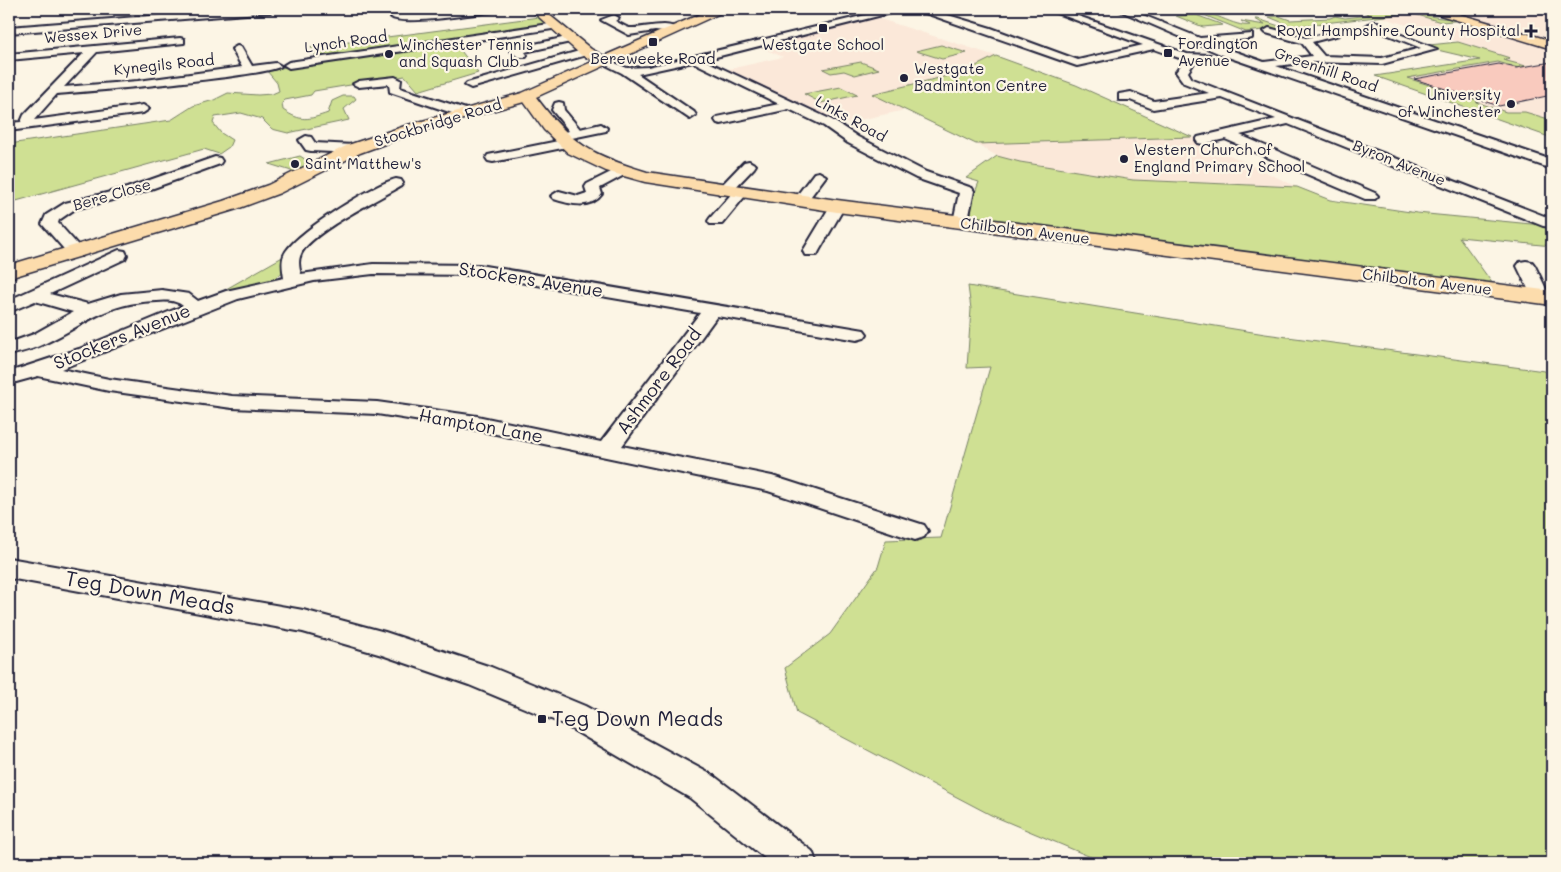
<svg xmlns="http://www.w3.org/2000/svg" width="1561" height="872" viewBox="0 0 1561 872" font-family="Mali,sans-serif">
<rect width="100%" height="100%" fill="#fcf5e5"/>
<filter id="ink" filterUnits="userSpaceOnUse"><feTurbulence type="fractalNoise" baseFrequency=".02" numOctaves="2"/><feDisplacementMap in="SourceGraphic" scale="10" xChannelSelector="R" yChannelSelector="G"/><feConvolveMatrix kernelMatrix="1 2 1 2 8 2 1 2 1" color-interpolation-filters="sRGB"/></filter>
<g filter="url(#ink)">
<!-- built -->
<g fill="#fbe8d9">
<path d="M1438 9H1552V44L1489 25Z"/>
<path d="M1411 13 1482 35 1506 33 1552 47V132L1386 76 1509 58 1378 16Z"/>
<path d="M874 17 999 57 1076 85 931 111 905 110 837 125 720 71 783 57 755 45Z"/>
<path d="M1192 137 1297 187 1132 180 1020 162 997 156 976 144Z"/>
</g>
<!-- green -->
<g fill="#cfe093" stroke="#788167">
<path d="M1189 9C1210 9 1235 28 1250 25L1241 21 1265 25 1255 19H1258L1279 26 1288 25 1269 17 1279 16 1290 20 1330 18 1335 16 1345 18 1370 15 1364 12C1377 10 1391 7 1404 9 1421 11 1434 20 1451 18L1423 9H1428L1465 20 1441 22 1411 13 1246 32Z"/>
<path d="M1196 15 1223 25 1203 27 1176 16Z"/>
<path d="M539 17 553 28 455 43 478 73 418 91 405 76 314 91 311 95 285 100 282 103 283 110C301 122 308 120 328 113L332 101 343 96H354L356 99 344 109 349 120 288 133 272 129 262 119 241 113 215 117 213 123 221 133 232 140 229 147 219 154 204 149 9 203V144L171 120 193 106 214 100 228 93 258 95 272 94 279 91 277 83 267 71 318 60 311 47Z"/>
<path d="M1458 42 1510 58 1503 60 1549 72 1539 74 1498 62 1407 78 1480 101 1476 102 1506 112H1525L1552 120V138L1375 76 1480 60 1433 49 1429 45Z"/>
<path d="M941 45 967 53 942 59 916 51Z"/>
<path d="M996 56 1076 85 1192 137 976 144 872 94 964 72Z"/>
<path d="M861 62 879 69 855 75 844 71 831 73 823 69Z"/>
<path d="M841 87 857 95 821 103 804 94Z"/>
<path d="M300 156 311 163V166L298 173 269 164Z"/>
<path d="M997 156 1020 162 1133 180 1297 187 1330 200 1417 213 1552 226V246L1459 237 1495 287 965 219 979 182 966 178Z"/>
<path d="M286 255 284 271 268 284 212 297Z"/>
<path d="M968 286 1265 334 1552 372V863H1105L991 815 797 713 785 668 830 634 878 567 886 540 941 538 990 367 967 368 971 309Z"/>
</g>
<!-- building -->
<path fill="#f9cabe" stroke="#22223b" d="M1552 62V95L1499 106 1414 79 1499 64 1516 68Z"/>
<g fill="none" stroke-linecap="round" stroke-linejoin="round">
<defs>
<g id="minor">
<path d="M239 9H275L270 12 9 33V27Z"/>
<path d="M469 9H496L491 12C473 14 402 26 391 17 394 14 459 10 469 9Z"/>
<path d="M891 9H906L704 60 832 120 858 137 926 172 972 188 974 191 967 225 961 227 953 222 959 193 916 178 848 143 824 126 789 109 721 124 717 123 715 120 717 117 779 104 693 62 638 74 694 112 696 115 690 119 622 73 598 61 603 58 627 68 648 67Z"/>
<path d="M914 9H928L991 28 1078 60 1143 45 1046 9H1058L1187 54 1210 55V59L1196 60 1188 72 1192 79 1552 219V227L1543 226 1288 124 1240 135 1375 193 1378 196 1375 199H1365L1225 139 1203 144 1198 143 1196 140 1198 137 1276 119 1222 98 1153 109 1130 100H1119V94L1131 92 1154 101 1209 93 1184 83 1176 72 1185 60 1154 49 1077 66Z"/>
<path d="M1116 9H1128L1200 38 1252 34V38L1248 39 1211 43 1264 62 1312 56 1302 43 1266 33 1264 31 1269 28 1306 38 1339 31V35L1312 42 1324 56 1382 58 1421 48 1366 26 1372 22H1378L1379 26 1437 49 1382 64 1311 62 1276 66 1552 160V169L1225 56Z"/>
<path d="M614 15 619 18 615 21C620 23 627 29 633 28 647 28 667 20 679 30L674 33 655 31 629 35 601 20Z"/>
<path d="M556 23 559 24V28L289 68 284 65 289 62Z"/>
<path d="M571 36 575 37V41L525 52 527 55 526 57H518L511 51 512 49Z"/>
<path d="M180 38 184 39V43L97 52 64 87 138 81 242 67 232 49 237 46 241 47 252 66 276 63 281 66C271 76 85 92 57 94L34 120 143 105 149 109 143 113 9 131V123L21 122 24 115 84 53 9 60V54Z"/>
<path d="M586 49 590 50V54L471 88 465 85 467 83Z"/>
<path d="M395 77 401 80 400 88 469 110 471 113 465 117 461 116 390 92 389 84 359 87 353 84 359 81Z"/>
<path d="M559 102 563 103 564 110 580 129 601 124 607 128 606 131 567 139 574 143 572 146 493 162 488 161 486 158 488 155 558 141 552 137 554 134 569 131 552 110 555 103Z"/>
<path d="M306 136 311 137 315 143 354 145 361 149 354 153 311 151 306 150 299 140Z"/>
<path d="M215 157 220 158 222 161 220 164 137 194 75 209 59 220 58 223 84 252 82 256H70L42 224 46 215 65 203 127 188Z"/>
<path d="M749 161 756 165 754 168 729 194H719L717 191 719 188 744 162Z"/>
<path d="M623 166 628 167 630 170 628 173 600 188 602 194C591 210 569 204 554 199L551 196 559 191 578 196 587 193 585 187 587 184Z"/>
<path d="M819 172 826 176 805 204H795L792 201 795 198 814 173Z"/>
<path d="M396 179 401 180 403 183 401 186C378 200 311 232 301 254 298 260 299 268 301 274L373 264 479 265 864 330 867 334 864 338 857 340 717 316 622 446 772 476 924 525 928 531 924 537 915 540 768 491 477 430 377 414 232 408 109 391 38 376 9 384V372L79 349 183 306C176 300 166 300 157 301 104 303 90 322 46 343 34 349 22 352 9 355V343L34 334 73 312 35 301 9 312V300L119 250 125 251 127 255 125 259 50 294 88 304 121 294 162 290 189 294 198 301 226 291 284 278C283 270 281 262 284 255 293 234 374 184 396 179ZM373 274 479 275 700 313 601 442 477 416 377 402 232 396 109 379 61 369 238 299 314 281Z"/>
<path d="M740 189 747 193 745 196 722 224H710L708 221 710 218 735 190Z"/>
<path d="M837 201 845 206 819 251 817 255H805L803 251 832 203Z"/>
<path d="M1526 261 1532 262 1535 266 1550 297 1547 301H1535L1532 297 1517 266 1520 262Z"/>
<path d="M9 558 303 610 385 632 491 667 585 706 714 776 812 851 817 863H771L690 798 563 724 469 685 382 655 303 632 9 578Z"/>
</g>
<g id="major">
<path d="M530 9H542L591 49 604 56 712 9H726L725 11 536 97C571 144 591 155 647 172L837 200 1552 291V305L837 212 645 182 606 171 568 153 544 130 524 102 420 131 360 153 280 193 237 209 9 278V265L223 201 268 185 348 145 408 125 522 93 594 61 581 55Z"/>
<path d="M1426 9H1442L1552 41V49L1427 11Z"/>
</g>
</defs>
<!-- minor casing -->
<use href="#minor" stroke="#22223b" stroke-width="4"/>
<!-- major casing -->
<use href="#major" stroke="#22223b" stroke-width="3"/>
<!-- minor -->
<use href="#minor" fill="#fcf5e5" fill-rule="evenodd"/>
<!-- major -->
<use href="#major" fill="#fcdcac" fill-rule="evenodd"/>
</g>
</g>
<!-- markers -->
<g fill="#22223b" stroke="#fcf5e5" stroke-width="2">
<rect x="818" y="23" width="10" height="10" rx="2.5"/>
<path d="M1528.5 23.5h5v5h5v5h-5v5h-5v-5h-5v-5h5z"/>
<rect x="648" y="37" width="10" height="10" rx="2.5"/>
<rect x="1163" y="48" width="10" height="10" rx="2.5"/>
<circle cx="389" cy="54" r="5"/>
<circle cx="904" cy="78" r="5"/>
<circle cx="1511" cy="104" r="5"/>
<circle cx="1124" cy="159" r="5"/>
<circle cx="295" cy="164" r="5"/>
<rect x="537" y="714" width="10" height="10" rx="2.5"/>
</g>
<g text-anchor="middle" stroke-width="4.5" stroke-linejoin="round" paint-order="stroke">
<!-- far-poi labels -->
<g font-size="15" fill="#22223b" stroke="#fcf5e5" text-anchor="start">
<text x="1520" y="36" text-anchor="end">Royal Hampshire County Hospital</text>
<text x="1178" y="49">Fordington<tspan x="1178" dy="17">Avenue</tspan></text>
<text x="399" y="50">Winchester Tennis<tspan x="399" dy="17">and Squash Club</tspan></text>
<text x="823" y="50" text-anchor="middle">Westgate School</text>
<text x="653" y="64" text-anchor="middle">Bereweeke Road</text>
<text x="914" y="74">Westgate<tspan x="914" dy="17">Badminton Centre</tspan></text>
<text x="1501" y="100" text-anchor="end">University<tspan x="1501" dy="17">of Winchester</tspan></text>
<text x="1134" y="155">Western Church of<tspan x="1134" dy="17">England Primary School</tspan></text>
<text x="305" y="169">Saint Matthew's</text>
</g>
<!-- far-street labels -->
<g font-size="15" fill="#22223b" stroke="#fcf5e5">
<text transform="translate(93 34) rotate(-5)" y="5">Wessex Drive</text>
<text transform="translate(346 42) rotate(-8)" y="5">Lynch Road</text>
<text transform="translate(164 65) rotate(-6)" y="5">Kynegils Road</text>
<text transform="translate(1326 70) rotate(19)" y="5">Greenhill Road</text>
<text transform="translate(851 119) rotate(29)" y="5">Links Road</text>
<text transform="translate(438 123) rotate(-17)" y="5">Stockbridge Road</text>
<text transform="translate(1399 163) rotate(22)" y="5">Byron Avenue</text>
<text transform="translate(112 195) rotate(-16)" y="5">Bere Close</text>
<text transform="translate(1025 231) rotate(7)" y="5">Chilbolton Avenue</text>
<text transform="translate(1427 282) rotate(7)" y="5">Chilbolton Avenue</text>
</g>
<!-- street labels -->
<g font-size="18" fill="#22223b" stroke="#fcf5e5">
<text transform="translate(531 280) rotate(9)" y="6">Stockers Avenue</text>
<text transform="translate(122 337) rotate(-22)" y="6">Stockers Avenue</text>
<text transform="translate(659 381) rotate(-53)" y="6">Ashmore Road</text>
<text transform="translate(481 426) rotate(10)" y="6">Hampton Lane</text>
</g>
<!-- near-street labels -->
<g font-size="21" fill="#22223b" stroke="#fcf5e5">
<text transform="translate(150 593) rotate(10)" y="7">Teg Down Meads</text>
</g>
<!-- near-poi labels -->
<g font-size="21" fill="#22223b" stroke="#fcf5e5" text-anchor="start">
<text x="552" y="726">Teg Down Meads</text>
</g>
</g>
<!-- margin -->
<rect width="1561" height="872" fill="none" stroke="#fcf5e5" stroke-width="30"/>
<rect x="15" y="15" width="1531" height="842" fill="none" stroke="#22223b" stroke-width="2" filter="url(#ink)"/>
</svg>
